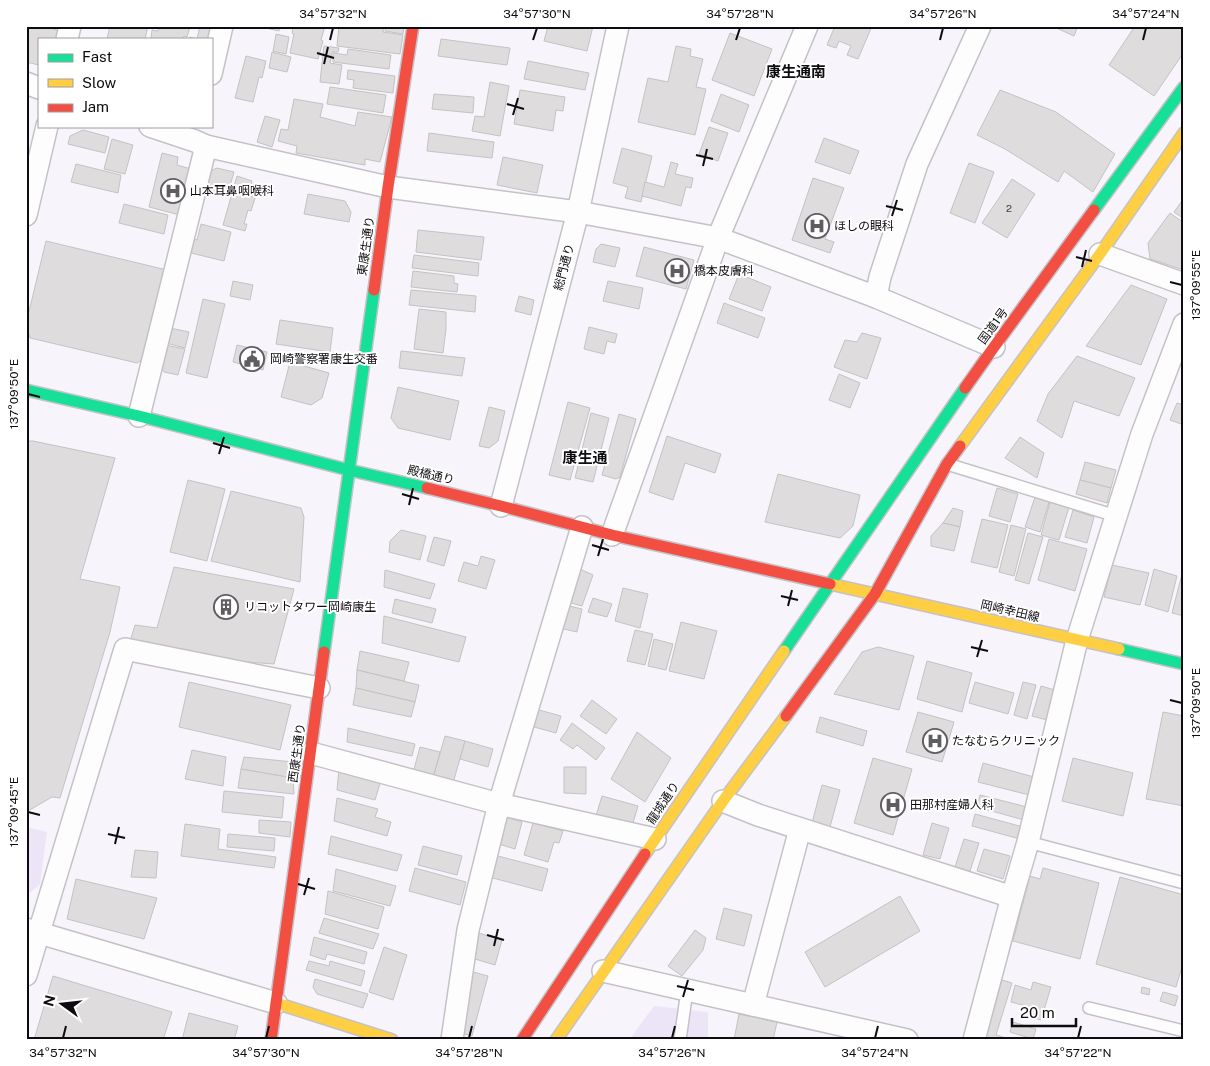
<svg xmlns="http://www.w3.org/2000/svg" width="1210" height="1066" viewBox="0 0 1210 1066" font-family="'Public Sans','Noto Sans JP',sans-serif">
<rect width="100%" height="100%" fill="#f7f4fb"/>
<!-- green -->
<g fill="#ece5f8">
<path d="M26 827 47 832 40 884 26 896Z"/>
<path d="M654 1006 708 1012V1040H629Z"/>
</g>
<!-- building -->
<g fill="#dfdcdd" stroke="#c4c2c3">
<path d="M28 26H42L61 31 59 39H39V65L26 62V35Z"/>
<path d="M110 26H148L145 39H107Z"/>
<path d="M159 26 175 28V26H194V28L190 27 187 37 184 36 183 39H151L152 30 158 31Z"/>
<path d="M200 26H218L211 39H189L190 37 197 39Z"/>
<path d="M257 26H280L279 31Z"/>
<path d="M293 26H325L321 40 323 41 318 59 290 53 294 34 292 33Z"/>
<path d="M339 26H384L383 32 403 35 400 54 337 46Z"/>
<path d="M386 26H404L403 34 385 31Z"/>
<path d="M548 26H593L587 51 544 41Z"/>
<path d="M835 26H872L858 59 847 55 851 46 839 41 836 48 827 45Z"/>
<path d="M1052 26H1078L1074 36Z"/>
<path d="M1135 26H1180L1184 29V52L1154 96 1109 65Z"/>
<path d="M730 33 772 49 754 96 712 80Z"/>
<path d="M276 34 289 37 286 54 273 51Z"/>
<path d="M441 39 510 48 507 65 438 56Z"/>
<path d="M324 46 339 48 338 52H332L330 63 342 65 339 84 320 82Z"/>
<path d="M676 46 691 49 690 56 703 59 696 87 706 89 695 135 638 122 648 78 668 82Z"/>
<path d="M348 49 391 55 389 69 333 62V53L347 55Z"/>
<path d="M272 52 291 57 287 72 269 68Z"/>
<path d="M246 56 266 61 262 78 259 77 253 102 235 98Z"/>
<path d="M528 61 589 73 585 90 524 79Z"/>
<path d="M348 70 395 76 393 93 353 88 354 80 347 79Z"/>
<path d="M490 82 509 86 500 136 472 131 475 116 484 117Z"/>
<path d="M330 87 386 95 383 113 327 104Z"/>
<path d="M520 90 565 97 563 111 556 110 553 131 514 124Z"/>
<path d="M1000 90 1056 112 1115 154 1093 192 1064 171 1058 182 1005 149 977 135Z"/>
<path d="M434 94 474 97 473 113 432 109Z"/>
<path d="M721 94 749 105 739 132 711 121Z"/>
<path d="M294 99 323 104 320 117 355 126 358 112 392 117 380 162 365 159V165L296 153 297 146 278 141 281 129 288 130Z"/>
<path d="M265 116 280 120 272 147 257 142Z"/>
<path d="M709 127 728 133 718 161 699 154Z"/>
<path d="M83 130 109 137 105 153 68 144 70 136Z"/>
<path d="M429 133 494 142 492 158 427 151Z"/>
<path d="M824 138 859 151 850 174 815 162Z"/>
<path d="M112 139 133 145 125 174 104 169Z"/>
<path d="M622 148 652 156 641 202 625 198 628 187 613 183Z"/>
<path d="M162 153 178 157 177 165 191 169 180 215 149 207Z"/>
<path d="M503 157 543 165 537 193 497 185Z"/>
<path d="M671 162 678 164 675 174 693 178 691 188 686 187 681 206 642 196 645 182 664 187Z"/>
<path d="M969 163 994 172 975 223 950 213Z"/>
<path d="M76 164 121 175 118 193 71 182Z"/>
<path d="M217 168 234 172 227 196 204 190 208 172Z"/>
<path d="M237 176 252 181 251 187 255 188 252 197 255 198 251 211 248 210 244 224H247L245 231 223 225Z"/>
<path d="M813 178 844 188 825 239 834 242 830 253 792 240Z"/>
<path d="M1012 179 1035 194 1007 238 982 223Z"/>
<path d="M308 194 345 201 351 212 349 222 304 214Z"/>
<path d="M1184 198V219L1174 212Z"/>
<path d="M124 204 168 215 164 234 119 223Z"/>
<path d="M1170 213 1184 223V270L1150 259 1148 243Z"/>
<path d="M201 224 231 232 224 261 191 253 194 239 197 240Z"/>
<path d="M418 230 484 237 481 260 416 252Z"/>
<path d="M46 241 167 270 146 358 137 363 30 338 26 324Z"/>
<path d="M601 244 620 248 615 267 593 262 596 249Z"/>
<path d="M644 247 694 260 686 289 636 276Z"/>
<path d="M414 255 479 263 478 276 412 268Z"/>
<path d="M413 271 454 276V283L458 284 457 292 411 287Z"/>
<path d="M739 274 771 287 762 311 729 299Z"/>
<path d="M233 281 253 285 250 300 230 296Z"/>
<path d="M608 281 643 288 639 309 603 301Z"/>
<path d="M1131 285 1167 299 1141 365 1086 346Z"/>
<path d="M411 290 476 296 475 312 409 305Z"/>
<path d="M519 296 534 300 531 315 515 311Z"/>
<path d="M203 299 225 304 207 378 186 373Z"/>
<path d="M724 303 765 318 758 338 717 323Z"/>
<path d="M419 309 446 312V329L443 353 414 349Z"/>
<path d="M280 320 333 328 330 352 276 344Z"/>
<path d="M589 327 617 334 615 343 607 341 604 354 584 349Z"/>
<path d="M170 328 189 332 185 348 166 343Z"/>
<path d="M862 333 881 338 867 379 834 367 845 340 857 342Z"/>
<path d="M165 345 185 349 178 375 164 372 160 365Z"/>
<path d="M237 345 267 352 263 370 233 362Z"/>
<path d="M401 351 465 358 462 376 399 368Z"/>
<path d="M1077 356 1135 378 1119 416 1074 401 1062 438 1037 421 1048 394Z"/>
<path d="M290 362 329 373 322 398 311 405 281 397Z"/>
<path d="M839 374 860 383 850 408 829 400Z"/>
<path d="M398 387 459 401 450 440 398 428 391 418Z"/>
<path d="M568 402 590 408 570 480 549 475Z"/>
<path d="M1177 403 1184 405V425L1170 420Z"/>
<path d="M489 407 505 411 498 441 489 448 479 446Z"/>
<path d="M591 413 609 418 593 482 575 478Z"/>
<path d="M619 414 636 419 620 477 616 479 602 475Z"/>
<path d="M667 436 721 454 715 473 685 463 673 500 649 492Z"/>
<path d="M1020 437 1044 453 1037 478 1005 458Z"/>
<path d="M26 441H33L115 458 80 579 120 587 110 632 60 798 52 797 28 811 26 810Z"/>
<path d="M1085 462 1116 470 1111 488 1080 480Z"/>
<path d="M778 474 860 495 853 526 840 538 765 522Z"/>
<path d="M188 480 225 489 207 561 170 552Z"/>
<path d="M1080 480 1111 488 1107 503 1076 494Z"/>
<path d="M997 488 1018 494 1010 522 989 516Z"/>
<path d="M231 491 301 508 304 517 300 582 211 561Z"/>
<path d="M1035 497 1049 502 1040 532 1025 527Z"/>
<path d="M1051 498 1070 504 1059 540 1041 535Z"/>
<path d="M953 508 963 511 960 527 943 523Z"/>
<path d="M1073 510 1094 517 1087 543 1065 537Z"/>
<path d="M982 519 1008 525 997 568 971 562Z"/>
<path d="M943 523 960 527 954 551 931 546V536Z"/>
<path d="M1011 525 1026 529 1014 576 999 572Z"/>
<path d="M401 530 426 536 420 560 389 552 390 541Z"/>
<path d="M1028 533 1043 537 1029 584 1015 580Z"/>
<path d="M434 537 451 541 444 566 427 561Z"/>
<path d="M1049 539 1087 549 1075 591 1038 580Z"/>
<path d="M481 556 495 560 486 589 458 581 464 562 478 566Z"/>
<path d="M562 561 593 575 582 606 549 597Z"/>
<path d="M1112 565 1149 573 1140 605 1104 597Z"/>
<path d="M174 567 294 589 274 664 206 659 130 642 135 625 157 628Z"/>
<path d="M1154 569 1177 576 1168 612 1145 605Z"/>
<path d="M385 570 435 584 430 599 384 587Z"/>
<path d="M1182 574H1184V616L1172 613Z"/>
<path d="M623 588 648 594 640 628 615 621Z"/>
<path d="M593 598 612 604 607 617 588 612Z"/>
<path d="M395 599 436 609 432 623 392 613Z"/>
<path d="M548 601 582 609 577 632 542 624Z"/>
<path d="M384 616 466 637 459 662 382 643Z"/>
<path d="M681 622 717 631 704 679 669 671Z"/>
<path d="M635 630 653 634 645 665 627 661Z"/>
<path d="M654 639 673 644 666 670 648 666Z"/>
<path d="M878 647 914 656 899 710 834 694 862 652Z"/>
<path d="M360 651 409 662 404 681 357 670Z"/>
<path d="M927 661 972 673 962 712 917 699Z"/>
<path d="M357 670 419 685 415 702 356 688Z"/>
<path d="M189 682 291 705 280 750 179 727Z"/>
<path d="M975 682 1014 693 1008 714 969 703Z"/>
<path d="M1023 682 1036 685 1027 719 1014 715Z"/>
<path d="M1041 686 1055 690 1047 720 1032 716Z"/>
<path d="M356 688 415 702 411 717 353 705Z"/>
<path d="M592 700 617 719 606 734 580 716Z"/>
<path d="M528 707 561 716 556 733 523 724Z"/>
<path d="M918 712 954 722 942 762 906 752Z"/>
<path d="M1163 712 1184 716V806L1146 799Z"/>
<path d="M820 717 867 731 863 746 816 732Z"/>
<path d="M572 723 605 748 596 760 577 745 573 749 560 740Z"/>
<path d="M348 728 415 744 412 756 347 742Z"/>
<path d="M637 732 671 758 645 802 611 779Z"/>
<path d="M445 736 465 741 453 783 433 778Z"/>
<path d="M465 741 493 749 488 767 460 759Z"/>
<path d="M420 747 440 752 433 778 413 773Z"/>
<path d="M192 750 226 757 223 786 185 779Z"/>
<path d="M244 757 293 762V778L241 769Z"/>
<path d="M873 758 912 769 893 835 854 823Z"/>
<path d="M1073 758 1133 773 1123 816 1062 801Z"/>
<path d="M983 763 1034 777 1029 795 978 782Z"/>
<path d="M564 767H586V794L564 793Z"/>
<path d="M241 769 293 778 294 794 238 788Z"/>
<path d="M339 769 381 780 375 800 337 790Z"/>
<path d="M822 785 840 790 830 827 812 823Z"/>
<path d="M224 791 284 797 282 818 222 812Z"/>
<path d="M980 795 1027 807 1024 820 977 807Z"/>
<path d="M602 796 638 806 632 826 596 816Z"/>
<path d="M337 798 378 809 375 817 391 822 387 836 334 821Z"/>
<path d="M975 814 1023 827 1020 839 972 826Z"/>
<path d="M499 815 522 822 515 849 492 842Z"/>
<path d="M259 820 291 822 290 837 259 833Z"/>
<path d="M533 823 563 831 559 843 554 842 548 862 524 855Z"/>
<path d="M932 823 949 828 940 859 923 855Z"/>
<path d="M185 824 220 829 218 849 276 857 274 868 181 856Z"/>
<path d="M228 834 275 838 274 851 227 847Z"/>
<path d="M331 836 402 855 397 871 328 854Z"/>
<path d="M964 839 979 843 970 871 955 867Z"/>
<path d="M423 846 462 856 457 875 418 865Z"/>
<path d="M984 849 1010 856 1003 879 977 871Z"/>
<path d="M135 850 158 852 156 878 131 877Z"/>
<path d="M494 855 548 869 542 891 489 877Z"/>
<path d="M415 868 466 882 460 905 409 891Z"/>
<path d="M1043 868 1099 883 1080 959 1013 941 1030 876 1040 879Z"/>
<path d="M336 869 396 886 390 906 333 891Z"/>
<path d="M1120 877 1184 895V960L1176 987 1096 964Z"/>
<path d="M76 879 157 898 144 939 67 919Z"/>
<path d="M328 891 384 907 378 929 325 914Z"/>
<path d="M900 896 920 931 825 987 805 952Z"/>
<path d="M724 908 752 915 744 946 716 939Z"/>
<path d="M324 918 379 934 373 949 319 933Z"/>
<path d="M695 930 706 938 703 950 682 976 668 966Z"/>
<path d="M472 931 502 940 495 965 465 956Z"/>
<path d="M314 937 367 952 364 964 327 954 325 960 310 955Z"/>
<path d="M384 947 407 955 393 1000 369 992Z"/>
<path d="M309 961 329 966 330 961 365 971 361 986 306 970Z"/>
<path d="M462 969 488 976 472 1036 446 1029Z"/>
<path d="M53 976 172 1012 163 1040H34Z"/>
<path d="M315 979 368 994 363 1008 317 994 313 987Z"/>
<path d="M1002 980 1012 983 996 1035 1013 1040H985Z"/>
<path d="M1033 982 1051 987 1041 1020 1024 1015 1026 1006 1011 1002 1015 985 1031 990Z"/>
<path d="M1142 987 1150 989 1149 995 1141 993Z"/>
<path d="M1163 992 1178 996 1175 1006 1160 1001Z"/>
<path d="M189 1013 238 1026 234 1040H182Z"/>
<path d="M739 1014 777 1022 773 1040H734Z"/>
<path d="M1013 1022 1036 1029 1033 1039 1010 1032Z"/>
</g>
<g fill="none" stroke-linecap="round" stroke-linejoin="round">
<defs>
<g id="lane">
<path d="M947 464 1116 516"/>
<path d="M1028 842 1184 883"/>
<path d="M1089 1008 1184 1031"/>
<path d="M680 1040 687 990"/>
</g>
<g id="street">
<path d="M67 39 70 26"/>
<path d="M211 74 222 26"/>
<path d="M26 83 39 88"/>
<path d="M150 126 195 141 206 146 388 187 578 212 718 238 876 297 994 347"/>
<path d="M26 215 47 126"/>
<path d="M1100 254 1184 284"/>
<path d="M876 297 880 277 917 164 980 26"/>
<path d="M139 416 206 146"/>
<path d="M501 506 578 212 618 26"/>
<path d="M612 535 718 238 807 26"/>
<path d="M311 753 499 804 655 839"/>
<path d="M723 801 758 815 1012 897"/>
<path d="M26 929 276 1003"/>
<path d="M603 971 907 1040"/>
<path d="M26 975 125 649 319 688"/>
<path d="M753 1005 800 829"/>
<path d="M452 1040 468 930 499 804 582 527"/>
<path d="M974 1040 1012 897 1028 842 1077 640 1142 434 1184 324"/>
</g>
<g id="fast">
<path d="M1094 210 1184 87"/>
<path d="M26 390 139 416 349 470 427 488"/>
<path d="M1119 649 1184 664"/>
<path d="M784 651 965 388"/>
<path d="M324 652 374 290"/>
</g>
<g id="slow">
<path d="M960 446 1100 254 1184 133"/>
<path d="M830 584 1119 649"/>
<path d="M645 854 784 651"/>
<path d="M276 1003 392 1040"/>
<path d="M556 1040 723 801 786 716"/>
</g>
<g id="jam">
<path d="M374 290 388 187 413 26"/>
<path d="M965 388 994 347 1094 210"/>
<path d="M427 488 501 506 612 535 830 584"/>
<path d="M786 716 875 594 947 464 960 446"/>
<path d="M271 1040 324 652"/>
<path d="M522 1040 645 854"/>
</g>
</defs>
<!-- lane casing -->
<use href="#lane" stroke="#c4c2c7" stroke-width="14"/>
<!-- street casing -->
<use href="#street" stroke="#c4c2c7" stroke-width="24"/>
<!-- fast casing -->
<use href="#fast" stroke="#c4c2c7" stroke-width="14"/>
<!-- slow casing -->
<use href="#slow" stroke="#c4c2c7" stroke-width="14"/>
<!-- jam casing -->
<use href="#jam" stroke="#c4c2c7" stroke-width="14"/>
<!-- lane -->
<use href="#lane" stroke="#fefdfe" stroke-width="11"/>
<!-- street -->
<use href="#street" stroke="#fefdfe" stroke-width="21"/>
<!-- fast -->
<use href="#fast" stroke="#16e098" stroke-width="11"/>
<!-- slow -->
<use href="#slow" stroke="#ffcf43" stroke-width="11"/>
<!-- jam -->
<use href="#jam" stroke="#f24e42" stroke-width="11"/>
</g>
<!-- ticks -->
<path fill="none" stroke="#0e0c10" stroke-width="2" d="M330 40 333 28M533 40 537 28M736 40 740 28M940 40 943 28M1143 40 1146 28M317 53 334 58M324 64 328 47M507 104 524 109M513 115 518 98M696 155 713 159M703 166 707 149M886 206 903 210M892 216 897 200M1076 257 1092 261M1082 267 1086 250M1170 282 1182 285M28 394 40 397M213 443 230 448M219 454 224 437M402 494 419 499M409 505 413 488M592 545 609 550M598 556 603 539M781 596 798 600M788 606 792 590M971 647 988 651M977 657 982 640M1170 700 1182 703M28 812 40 815M108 834 125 838M115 844 119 827M298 884 315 889M304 895 309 878M487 935 504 940M494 946 498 929M677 986 694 990M683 997 688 980M63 1038 66 1026M266 1038 269 1026M469 1038 472 1026M672 1038 675 1026M875 1038 878 1026M1078 1038 1081 1026"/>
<!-- icons -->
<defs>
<symbol id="hospital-ring" viewBox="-11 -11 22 22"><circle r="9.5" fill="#fff" stroke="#605d62" stroke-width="1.5"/><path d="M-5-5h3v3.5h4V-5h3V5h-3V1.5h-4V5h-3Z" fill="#605d62"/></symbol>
<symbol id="civic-ring" viewBox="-11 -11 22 22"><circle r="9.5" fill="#fff" stroke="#605d62" stroke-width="1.5"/><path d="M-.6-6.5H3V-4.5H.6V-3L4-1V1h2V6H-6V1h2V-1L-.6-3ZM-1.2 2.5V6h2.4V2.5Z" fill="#605d62"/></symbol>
<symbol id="building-ring" viewBox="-11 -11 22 22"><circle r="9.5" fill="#fff" stroke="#605d62" stroke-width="1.5"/><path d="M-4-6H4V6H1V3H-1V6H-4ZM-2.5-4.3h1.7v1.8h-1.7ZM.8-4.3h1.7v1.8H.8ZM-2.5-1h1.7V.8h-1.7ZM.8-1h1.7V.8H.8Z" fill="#605d62"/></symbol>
</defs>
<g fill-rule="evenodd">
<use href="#hospital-ring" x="159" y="177" width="28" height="28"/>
<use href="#hospital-ring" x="803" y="212" width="28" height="28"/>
<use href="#hospital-ring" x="663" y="257" width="28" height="28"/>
<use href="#civic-ring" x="238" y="345" width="28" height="28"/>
<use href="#building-ring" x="212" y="593" width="28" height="28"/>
<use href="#hospital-ring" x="921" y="727" width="28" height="28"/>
<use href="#hospital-ring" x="879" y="791" width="28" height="28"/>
</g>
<g text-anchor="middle" stroke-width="4" stroke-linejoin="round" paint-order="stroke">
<!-- number labels -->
<g font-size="10" fill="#434144">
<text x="1009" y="212">2</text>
</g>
<!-- poi labels -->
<g font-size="12" fill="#0e0c10" stroke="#fff" text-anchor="start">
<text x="190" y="195">山本耳鼻咽喉科</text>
<text x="834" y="230">ほしの眼科</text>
<text x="694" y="275">橋本皮膚科</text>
<text x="270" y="363">岡崎警察署康生交番</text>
<text x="244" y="611">リコットタワー岡崎康生</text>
<text x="952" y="745">たなむらクリニック</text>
<text x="910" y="809">田那村産婦人科</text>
</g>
<!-- street labels -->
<g font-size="12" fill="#0e0c10" stroke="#fff">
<text transform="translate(366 246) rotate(-82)" y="4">東康生通り</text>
<text transform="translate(564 267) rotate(-75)" y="4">総門通り</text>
<text transform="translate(993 326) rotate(-54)" y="4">国道1号</text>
<text transform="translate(431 475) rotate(13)" y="4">殿橋通り</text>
<text transform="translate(1010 611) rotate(13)" y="4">岡崎幸田線</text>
<text transform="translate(297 753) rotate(-82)" y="4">西康生通り</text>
<text transform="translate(663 803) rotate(-56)" y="4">龍城通り</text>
</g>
<!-- quarter labels -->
<g font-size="15" font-weight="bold" fill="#0e0c10" stroke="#fff">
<text x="796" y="77">康生通南</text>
<text x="585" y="463">康生通</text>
</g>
</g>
<!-- border -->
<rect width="1210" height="1066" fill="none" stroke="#ffffff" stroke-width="55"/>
<!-- legend -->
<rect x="38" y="38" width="175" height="90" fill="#ffffff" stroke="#9f9e9f"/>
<rect x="48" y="54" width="25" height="8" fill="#16e098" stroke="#9f9e9f"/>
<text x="82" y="62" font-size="15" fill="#0e0c10">Fast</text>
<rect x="48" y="79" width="25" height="8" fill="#ffcf43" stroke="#9f9e9f"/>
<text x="82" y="88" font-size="15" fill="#0e0c10">Slow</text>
<rect x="48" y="104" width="25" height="8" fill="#f24e42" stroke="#9f9e9f"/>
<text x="82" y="112" font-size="15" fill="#0e0c10">Jam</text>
<!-- north arrow -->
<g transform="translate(62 1004) rotate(285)" stroke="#ffffff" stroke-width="4" paint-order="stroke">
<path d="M0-4L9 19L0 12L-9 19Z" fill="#0e0c10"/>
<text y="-8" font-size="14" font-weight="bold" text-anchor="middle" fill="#0e0c10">N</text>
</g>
<!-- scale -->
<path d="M1012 1018v8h64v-8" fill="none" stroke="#0e0c10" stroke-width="2.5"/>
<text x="1020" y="1018" font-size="15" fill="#0e0c10" stroke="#ffffff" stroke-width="4" paint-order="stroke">20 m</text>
<rect x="28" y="28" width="1154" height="1010" fill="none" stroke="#0e0c10" stroke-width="2"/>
<g font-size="12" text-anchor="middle" fill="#0e0c10">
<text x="333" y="18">34°57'32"N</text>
<text x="537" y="18">34°57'30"N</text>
<text x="740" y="18">34°57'28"N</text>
<text x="943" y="18">34°57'26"N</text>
<text x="1146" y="18">34°57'24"N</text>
<text transform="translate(1196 285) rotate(-90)" y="4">137°09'55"E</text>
<text transform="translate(14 394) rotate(-90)" y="4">137°09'50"E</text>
<text transform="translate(1196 703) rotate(-90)" y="4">137°09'50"E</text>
<text transform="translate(14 812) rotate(-90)" y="4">137°09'45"E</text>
<text x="63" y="1057">34°57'32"N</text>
<text x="266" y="1057">34°57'30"N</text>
<text x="469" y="1057">34°57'28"N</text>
<text x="672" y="1057">34°57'26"N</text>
<text x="875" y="1057">34°57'24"N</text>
<text x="1078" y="1057">34°57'22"N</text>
</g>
</svg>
